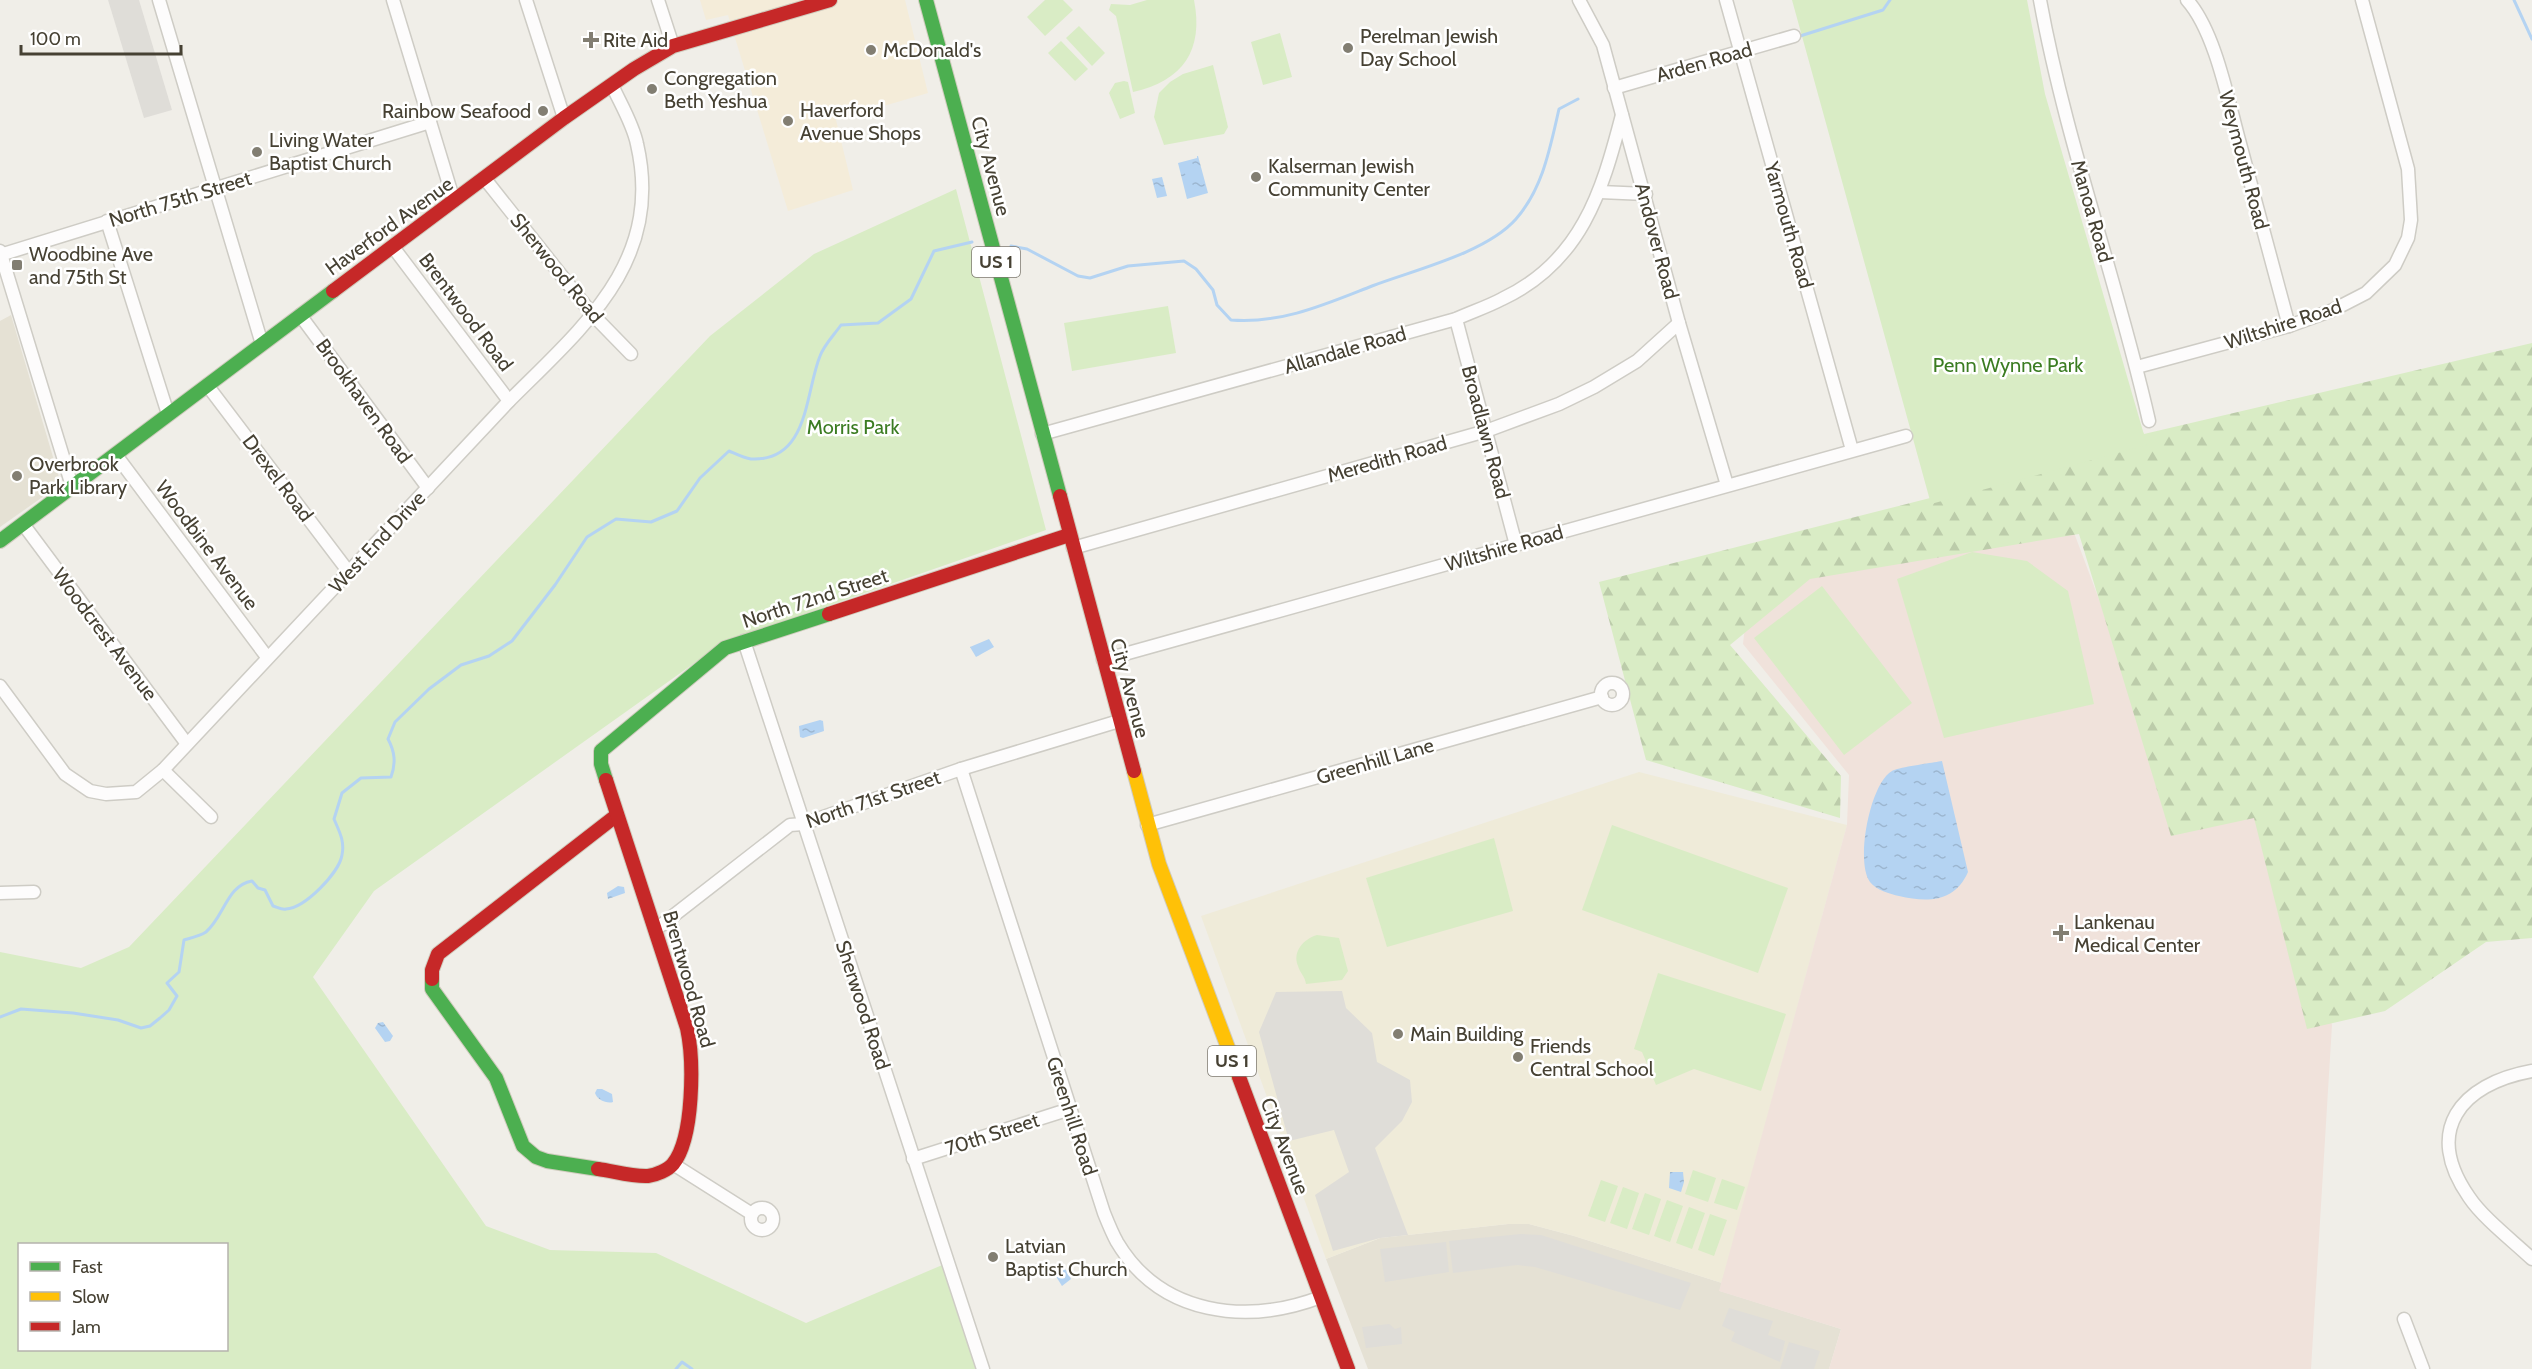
<svg xmlns="http://www.w3.org/2000/svg" width="2532" height="1369" viewBox="0 0 2532 1369" font-family="Cabin,sans-serif">
<defs>
<pattern id="forest-firs" width="22" height="20" patternUnits="userSpaceOnUse" patternTransform="scale(1.5)"><rect width="22" height="20" fill="#d9ecc5"/><path d="M5 1l3.5 6h-7zM16 11l3.5 6h-7z" fill="#bcccaa"/></pattern>
<pattern id="water-ripples" width="26" height="14" patternUnits="userSpaceOnUse" patternTransform="scale(1.5)"><rect width="26" height="14" fill="#b4d3f2"/><path d="M2 4q2-2 4 0t4 0M15 11q2-2 4 0t4 0" fill="none" stroke="#9cb6d0"/></pattern>
</defs>
<rect width="100%" height="100%" fill="#f0eee8"/>
<!-- residential -->
<g fill="#e5e1d4">
<path d="M11 315 61 484 0 527V321Z"/>
<path d="M1508 1224H1529L1574 1236 1722 1283 1720 1291 1841 1329 1829 1369H1368L1326 1259 1380 1238Z"/>
</g>
<!-- commercial -->
<path fill="#f4ecd9" d="M700 0H905L928 93 836 120 853 190 788 211 728 15 706 20Z"/>
<!-- education -->
<path fill="#efebd9" d="M1639 772 1847 825 1722 1283 1574 1236 1529 1224H1508L1380 1238 1326 1259 1201 916Z"/>
<!-- medical -->
<path fill="#f0e2db" d="M2064 506 2182 821 2267 806 2332 1025 2311 1369H1829L1841 1329 1719 1291 1847 825 1849 775 1743 644 1751 573Z"/>
<!-- forest -->
<path fill="url(#forest-firs)" d="M2532 343V938L2486 942 2385 1011 2307 1029 2254 818 2171 836 2079 534 1810 579 1730 645 1841 776 1840 818 1646 760 1599 582 1942 495 2103 358 2144 434Z"/>
<!-- park -->
<g fill="#d9ecc5" fill-rule="evenodd">
<path d="M1045 0H1063L1073 10 1045 36 1027 17Z"/>
<path d="M1147 0H1194C1204 50 1183 81 1133 92L1116 16 1109 10 1111 4 1130 5Z"/>
<path d="M1792 0H2027L2045 94 2147 445 1931 504Z"/>
<path d="M1079 26 1105 53 1092 66 1066 38Z"/>
<path d="M1280 33 1292 77 1263 85 1251 42Z"/>
<path d="M1061 41 1088 69 1075 81 1048 53Z"/>
<path d="M1213 65 1228 127 1224 134 1164 145 1154 117 1159 93 1170 82 1183 74Z"/>
<path d="M1124 81 1128 82 1135 113 1120 119 1109 93 1115 83Z"/>
<path d="M956 189 1046 530 724 642 374 891 313 977 486 1226 550 1250 656 1253 806 1323 947 1263 981 1369H0V952L81 968 129 947 710 336 814 254ZM20 1244H226V1350H20Z"/>
<path d="M1168 306 1176 353 1072 371 1064 323Z"/>
<path d="M1972 552 2027 561 2068 591 2094 704 1944 738 1897 579Z"/>
<path d="M1822 586 1912 703 1844 755 1754 638Z"/>
<path d="M1612 825 1788 888 1758 973 1582 910Z"/>
<path d="M1494 838 1513 911 1387 947 1366 878Z"/>
<path d="M1317 935 1339 938 1348 971 1342 980 1306 984C1305 976 1300 973 1298 966 1292 951 1304 939 1317 935Z"/>
<path d="M1658 973 1786 1014 1761 1091 1694 1069 1656 1085 1642 1052 1634 1049Z"/>
<path d="M1693 1170 1716 1178 1708 1202 1685 1194Z"/>
<path d="M1722 1179 1745 1187 1737 1210 1714 1203Z"/>
<path d="M1601 1180 1618 1186 1605 1222 1588 1216Z"/>
<path d="M1623 1187 1639 1193 1627 1229 1610 1223Z"/>
<path d="M1645 1193 1661 1199 1649 1235 1632 1229Z"/>
<path d="M1667 1200 1683 1206 1670 1242 1654 1236Z"/>
<path d="M1689 1207 1705 1213 1692 1249 1676 1243Z"/>
<path d="M1710 1214 1727 1220 1714 1256 1698 1250Z"/>
</g>
<!-- parking -->
<g fill="#dfddd8">
<path d="M108 0H139L172 110 144 118Z"/>
<path d="M1342 991 1346 1008 1372 1033 1377 1062 1410 1080 1412 1102 1402 1121 1375 1148 1408 1235 1380 1238 1333 1251 1315 1195 1349 1172 1334 1130 1289 1141 1259 1032 1276 992Z"/>
<path d="M1521 1234 1541 1235 1691 1283 1680 1310 1535 1267 1517 1265 1453 1273 1449 1241Z"/>
<path d="M1446 1242 1449 1272 1385 1282 1380 1249Z"/>
<path d="M1729 1308 1773 1321 1768 1335 1785 1341 1780 1362 1731 1341 1735 1332 1722 1326Z"/>
<path d="M1389 1324 1395 1329 1401 1327 1402 1344 1366 1348 1362 1327Z"/>
<path d="M1789 1342 1820 1351 1814 1369H1780Z"/>
</g>
<!-- water -->
<g fill="url(#water-ripples)">
<path d="M1197 156H1198L1208 193 1187 199 1178 163 1197 158Z"/>
<path d="M1162 177 1167 196 1157 198 1152 179Z"/>
<path d="M989 639 994 647 976 657 970 647Z"/>
<path d="M820 720 823 721 824 731 803 738 800 737 799 726Z"/>
<path d="M1942 761 1968 872C1955 902 1928 903 1899 896 1890 894 1876 890 1870 882 1855 862 1870 783 1892 771 1899 767 1932 763 1942 761Z"/>
<path d="M618 886 624 887 625 893 608 899 607 893Z"/>
<path d="M383 1022 393 1036 390 1041 385 1042 375 1028 378 1023Z"/>
<path d="M597 1089H602L612 1094 613 1102C607 1104 597 1100 595 1093Z"/>
<path d="M1670 1172H1683L1684 1182 1681 1192 1669 1188Z"/>
<path d="M1059 1264 1067 1271 1071 1279 1062 1286 1052 1270Z"/>
</g>
<g fill="none" stroke-linecap="round" stroke-linejoin="round">
<!-- stream -->
<g stroke="#b4d3f2" stroke-width="3">
<path d="M2514 0 2532 39"/>
<path d="M1800 36 1883 10 1890 0"/>
<path d="M1011 246 1027 249 1078 276 1090 278 1128 266 1184 261 1196 269 1213 290 1217 305 1231 320C1282 324 1326 304 1372 286 1414 270 1486 253 1516 219 1543 188 1550 148 1559 109L1578 99"/>
<path d="M0 1017 21 1009 73 1013 118 1020 141 1028 150 1026 160 1018 169 1010 177 996 167 983 179 972 184 940C191 938 200 936 206 932 224 917 227 885 252 881L258 888 265 890 273 906C277 907 282 910 286 909 305 908 339 873 342 855 345 841 339 831 334 819L342 793 361 778 391 777C396 763 395 752 388 739L395 722 429 689 461 665 489 656 512 641 555 585 587 537 616 519 651 522 677 511 700 478 729 451C736 454 744 458 751 459 809 462 805 393 820 356 824 345 834 335 841 325L878 323 911 299 934 251 972 242"/>
<path d="M676 1369 682 1362 692 1369"/>
</g>
<defs>
<g id="street">
<path d="M159 0 262 344"/>
<path d="M393 0 454 201"/>
<path d="M526 0 564 118"/>
<path d="M658 0 673 46"/>
<path d="M1579 0 1603 45 1679 323 1727 485"/>
<path d="M1726 0 1852 450"/>
<path d="M2040 0C2066 143 2117 279 2149 421"/>
<path d="M2187 0C2215 31 2228 100 2239 140 2256 202 2272 264 2289 326"/>
<path d="M1614 88 1794 36"/>
<path d="M485 179 592 314 631 354"/>
<path d="M1600 192 1646 194"/>
<path d="M107 221 168 414"/>
<path d="M393 247 509 401"/>
<path d="M0 251 72 486"/>
<path d="M0 255 430 122"/>
<path d="M300 315 428 488"/>
<path d="M1456 319 1516 545"/>
<path d="M2137 367 2289 326 2333 310 2366 293 2395 265 2408 238 2411 220 2408 169 2362 0"/>
<path d="M207 385 348 571"/>
<path d="M1042 434 1456 319C1471 312 1487 307 1502 299 1581 262 1602 192 1622 115"/>
<path d="M116 455 267 657"/>
<path d="M23 524 187 744"/>
<path d="M1073 548 1486 431 1559 404 1594 387 1637 361 1679 323"/>
<path d="M744 641 983 1369"/>
<path d="M1103 660 1906 436"/>
<circle cx="1612" cy="694" r="11"/>
<path d="M0 686 65 774 90 791 106 794 136 792 163 770 509 401C584 326 664 261 637 144 633 124 620 103 612 85"/>
<path d="M961 769 1104 1213C1108 1223 1112 1233 1117 1242 1161 1316 1247 1325 1321 1297"/>
<path d="M163 770 211 817"/>
<path d="M1147 825 1602 697"/>
<path d="M0 893 34 892"/>
<path d="M655 930 790 825 803 824 961 769 1119 721"/>
<path d="M2532 1071C2460 1084 2423 1131 2469 1197 2483 1218 2513 1241 2532 1259"/>
<path d="M913 1159 1070 1109"/>
<path d="M673 1164 752 1214"/>
<circle cx="762" cy="1219" r="11"/>
<path d="M2404 1319 2423 1369"/>
</g>
<g id="fast">
<path d="M926 0 1060 496"/>
<path d="M0 541 333 291"/>
<path d="M606 780 601 764V751L725 648 829 614"/>
<path d="M432 979V989L496 1078 523 1146 536 1157 547 1161 598 1169"/>
</g>
<path id="slow" d="M1134 771 1159 864 1239 1077"/>
<g id="jam">
<path d="M333 291 564 118 634 69 673 46 830 0"/>
<path d="M1060 496 1134 771"/>
<path d="M829 614 1069 535"/>
<path d="M432 979V970L438 954 617 815"/>
<path d="M1239 1077 1348 1369"/>
<path d="M598 1169C613 1171 633 1177 648 1176 656 1175 668 1170 673 1164 694 1138 694 1060 687 1028L606 780"/>
</g>
</defs>
<!-- street casing -->
<use href="#street" stroke="#ceccc5" stroke-width="15"/>
<!-- fast casing -->
<use href="#fast" stroke="#d0ccbe" stroke-width="16"/>
<!-- slow casing -->
<use href="#slow" stroke="#d0ccbe" stroke-width="16"/>
<!-- jam casing -->
<use href="#jam" stroke="#d0ccbe" stroke-width="16"/>
<!-- street -->
<use href="#street" stroke="#fdfcfc" stroke-width="12"/>
<!-- fast -->
<use href="#fast" stroke="#4caf50" stroke-width="14"/>
<!-- slow -->
<use href="#slow" stroke="#ffc107" stroke-width="14"/>
<!-- jam -->
<use href="#jam" stroke="#c62828" stroke-width="14"/>
</g>
<!-- markers -->
<g fill="#827e72" stroke="#fff" stroke-width="2">
<path d="M588 31h6v6h6v6h-6v6h-6v-6h-6v-6h6z"/>
<circle cx="1348" cy="48" r="6"/>
<circle cx="871" cy="50" r="6"/>
<circle cx="652" cy="89" r="6"/>
<circle cx="543" cy="111" r="6"/>
<circle cx="788" cy="121" r="6"/>
<circle cx="257" cy="152" r="6"/>
<circle cx="1256" cy="177" r="6"/>
<rect x="11" y="259" width="12" height="12" rx="3"/>
<circle cx="17" cy="476" r="6"/>
<path d="M2058 924h6v6h6v6h-6v6h-6v-6h-6v-6h6z"/>
<circle cx="1398" cy="1034" r="6"/>
<circle cx="1518" cy="1057" r="6"/>
<circle cx="993" cy="1257" r="6"/>
</g>
<g text-anchor="middle" stroke-width="5" stroke-linejoin="round" paint-order="stroke">
<!-- shield labels -->
<g fill="#fff" stroke="#7e7a70" stroke-width="1.5">
<rect x="972" y="247" width="48" height="30" rx="4.5"/>
<rect x="1208" y="1046" width="48" height="30" rx="4.5"/>
</g>
<g font-size="18" font-weight="bold" fill="#464133">
<text x="996" y="268">US 1</text>
<text x="1232" y="1067">US 1</text>
</g>
<!-- poi labels -->
<g font-size="20" fill="#464133" stroke="#fff" text-anchor="start">
<text x="1360" y="43">Perelman Jewish<tspan x="1360" dy="23">Day School</tspan></text>
<text x="603" y="47">Rite Aid</text>
<text x="883" y="57">McDonald's</text>
<text x="664" y="85">Congregation<tspan x="664" dy="23">Beth Yeshua</tspan></text>
<text x="800" y="117">Haverford<tspan x="800" dy="23">Avenue Shops</tspan></text>
<text x="531" y="118" text-anchor="end">Rainbow Seafood</text>
<text x="269" y="147">Living Water<tspan x="269" dy="23">Baptist Church</tspan></text>
<text x="1268" y="173">Kalserman Jewish<tspan x="1268" dy="23">Community Center</tspan></text>
<text x="29" y="261">Woodbine Ave<tspan x="29" dy="23">and 75th St</tspan></text>
<text x="29" y="471">Overbrook<tspan x="29" dy="23">Park Library</tspan></text>
<text x="2074" y="929">Lankenau<tspan x="2074" dy="23">Medical Center</tspan></text>
<text x="1410" y="1041">Main Building</text>
<text x="1530" y="1053">Friends<tspan x="1530" dy="23">Central School</tspan></text>
<text x="1005" y="1253">Latvian<tspan x="1005" dy="23">Baptist Church</tspan></text>
</g>
<!-- street labels -->
<g font-size="20" fill="#464133" stroke="#fff">
<text transform="translate(1704 62) rotate(-16)" y="7">Arden Road</text>
<text transform="translate(2244 160) rotate(75)" y="7">Weymouth Road</text>
<text transform="translate(991 166) rotate(75)" y="7">City Avenue</text>
<text transform="translate(180 199) rotate(-17)" y="7">North 75th Street</text>
<text transform="translate(2092 211) rotate(74)" y="7">Manoa Road</text>
<text transform="translate(1789 225) rotate(74)" y="7">Yarmouth Road</text>
<text transform="translate(389 226) rotate(-36)" y="7">Haverford Avenue</text>
<text transform="translate(1657 241) rotate(75)" y="7">Andover Road</text>
<text transform="translate(557 268) rotate(51)" y="7">Sherwood Road</text>
<text transform="translate(466 312) rotate(53)" y="7">Brentwood Road</text>
<text transform="translate(2283 324) rotate(-18)" y="7">Wiltshire Road</text>
<text transform="translate(1345 350) rotate(-16)" y="7">Allandale Road</text>
<text transform="translate(364 401) rotate(54)" y="7">Brookhaven Road</text>
<text transform="translate(1486 432) rotate(75)" y="7">Broadlawn Road</text>
<text transform="translate(1387 459) rotate(-16)" y="7">Meredith Road</text>
<text transform="translate(278 478) rotate(53)" y="7">Drexel Road</text>
<text transform="translate(377 542) rotate(-47)" y="7">West End Drive</text>
<text transform="translate(207 545) rotate(53)" y="7">Woodbine Avenue</text>
<text transform="translate(1504 548) rotate(-16)" y="7">Wiltshire Road</text>
<text transform="translate(815 598) rotate(-18)" y="7">North 72nd Street</text>
<text transform="translate(105 634) rotate(53)" y="7">Woodcrest Avenue</text>
<text transform="translate(1130 688) rotate(75)" y="7">City Avenue</text>
<text transform="translate(1375 761) rotate(-16)" y="7">Greenhill Lane</text>
<text transform="translate(873 799) rotate(-19)" y="7">North 71st Street</text>
<text transform="translate(689 979) rotate(74)" y="7">Brentwood Road</text>
<text transform="translate(863 1005) rotate(72)" y="7">Sherwood Road</text>
<text transform="translate(1072 1116) rotate(72)" y="7">Greenhill Road</text>
<text transform="translate(992 1134) rotate(-18)" y="7">70th Street</text>
<text transform="translate(1285 1146) rotate(69)" y="7">City Avenue</text>
</g>
<!-- park labels -->
<g font-size="20" fill="#3b7c22" stroke="#fff">
<text x="2008" y="372">Penn Wynne Park</text>
<text x="853" y="434">Morris Park</text>
</g>
</g>
<!-- legend -->
<rect x="18" y="1243" width="210" height="108" fill="#ffffff" stroke="#b5b3ad" stroke-width="1.5"/>
<rect x="30" y="1262" width="30" height="9" fill="#4caf50" stroke="#b5b3ad" stroke-width="1.5"/>
<text x="72" y="1273" font-size="18" fill="#464133">Fast</text>
<rect x="30" y="1292" width="30" height="9" fill="#ffc107" stroke="#b5b3ad" stroke-width="1.5"/>
<text x="72" y="1303" font-size="18" fill="#464133">Slow</text>
<rect x="30" y="1322" width="30" height="9" fill="#c62828" stroke="#b5b3ad" stroke-width="1.5"/>
<text x="72" y="1333" font-size="18" fill="#464133">Jam</text>
<!-- scale -->
<path d="M21 45v9h160v-9" fill="none" stroke="#464133" stroke-width="3"/>
<text x="30" y="45" font-size="18" fill="#464133" stroke="#ffffff" stroke-width="4.5" paint-order="stroke">100 m</text>
</svg>
